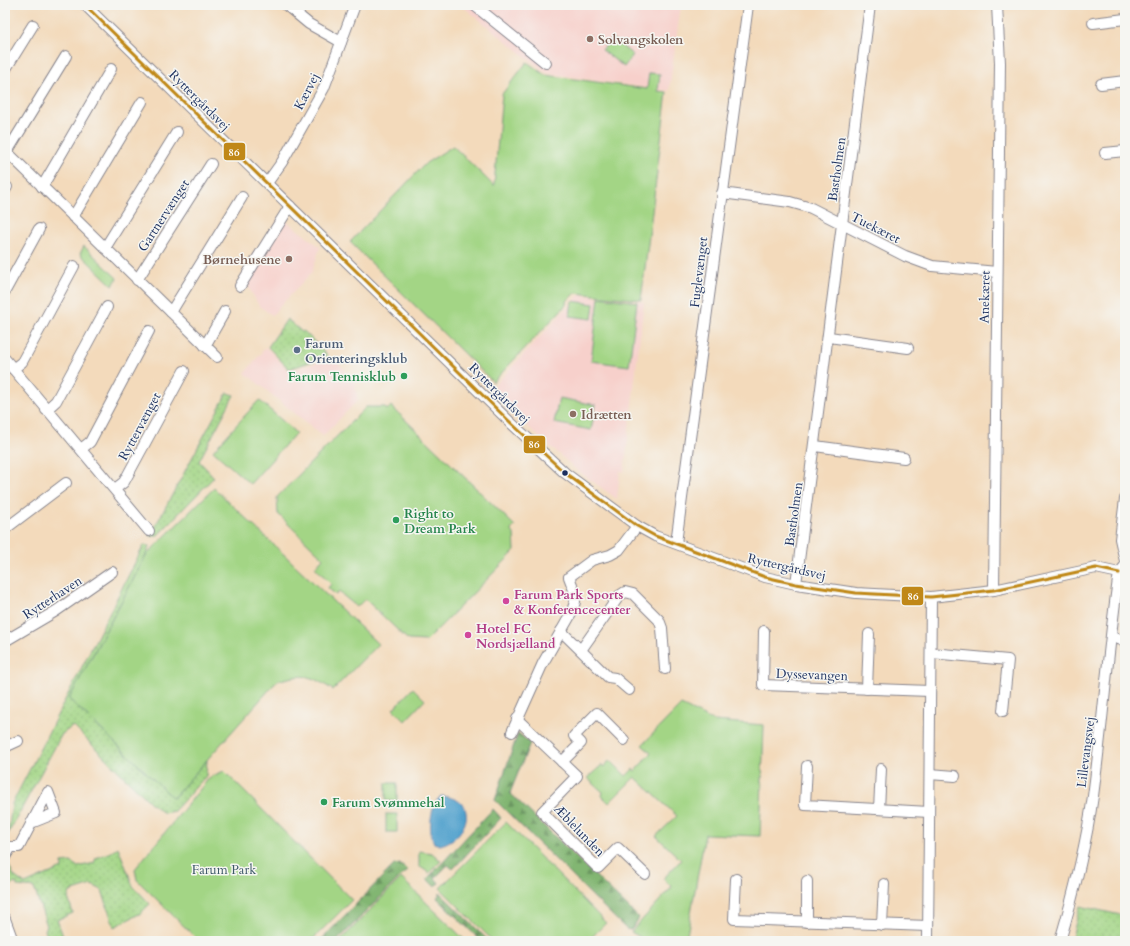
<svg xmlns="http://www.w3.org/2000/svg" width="1130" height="946" viewBox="0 0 1130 946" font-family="Cardo,serif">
<defs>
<pattern id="grass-dots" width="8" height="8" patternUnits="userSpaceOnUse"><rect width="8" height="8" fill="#a3d585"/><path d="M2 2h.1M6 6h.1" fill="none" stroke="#8cb775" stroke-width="1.8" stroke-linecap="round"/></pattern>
<pattern id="forest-firs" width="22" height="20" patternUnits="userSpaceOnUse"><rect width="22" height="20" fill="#82b672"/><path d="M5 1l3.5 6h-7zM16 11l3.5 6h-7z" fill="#6a9461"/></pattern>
</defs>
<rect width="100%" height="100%" fill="#f6f6f2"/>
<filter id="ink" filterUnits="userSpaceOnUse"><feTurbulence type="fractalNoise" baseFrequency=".025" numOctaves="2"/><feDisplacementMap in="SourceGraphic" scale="8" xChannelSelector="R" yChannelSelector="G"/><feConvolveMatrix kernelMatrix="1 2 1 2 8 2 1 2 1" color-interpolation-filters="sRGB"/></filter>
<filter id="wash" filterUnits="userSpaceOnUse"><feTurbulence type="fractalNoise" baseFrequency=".012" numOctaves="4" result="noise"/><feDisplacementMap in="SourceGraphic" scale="16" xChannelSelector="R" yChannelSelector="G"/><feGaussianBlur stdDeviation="0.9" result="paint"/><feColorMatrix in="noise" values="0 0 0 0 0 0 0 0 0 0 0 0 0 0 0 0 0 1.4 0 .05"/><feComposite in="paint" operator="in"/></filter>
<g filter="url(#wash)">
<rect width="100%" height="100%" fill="#f3dabb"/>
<!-- built -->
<g fill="#f7d0cb">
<path d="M461 5H681L669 91 546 73Z"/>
<path d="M286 221 320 247 312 272 272 315 259 306 247 284Z"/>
<path d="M579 295 644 302 624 472 620 471 617 499 577 470 540 438 490 390Z"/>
<path d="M266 347 289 371 332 358 353 377 358 400 323 436 245 373Z"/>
</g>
<!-- grass -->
<g fill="url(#grass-dots)" stroke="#5f8272">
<path d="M287 319 302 332 304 331 328 356 289 369 268 347Z"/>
<path d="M227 393 234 395 199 461 214 477 157 536H150Z"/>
<path d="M144 545 149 546 147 554 69 699 173 798 207 760 206 776 174 811 164 813 154 806 73 726 62 734 8 834 12 804Z"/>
<path d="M118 847 133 886 150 904 141 913 114 927 102 890 92 885 70 892 68 898 73 913 57 920 65 941H49L45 930 47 926 34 888 17 886 16 883 5 887V870L8 864 14 876 25 884 62 868V863L71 862 78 867 94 863 96 858 113 851Z"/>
<path d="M1080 906 1125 916V941H1071Z"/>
</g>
<!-- forest -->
<g fill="url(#forest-firs)" stroke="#4e7268">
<path d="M518 733 530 743 510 793 639 918 631 930 626 929 495 800Z"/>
<path d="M493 809 501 818 453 869 448 865 435 878 439 883 434 886 427 879Z"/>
<path d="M400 864 408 871 400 877 337 941H320L394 865Z"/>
<path d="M440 893 489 941H481L437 898Z"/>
</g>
<!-- green -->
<g fill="#a3d585" stroke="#5f8272">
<path d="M612 38 633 55 624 67 602 50Z"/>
<path d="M527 62 545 75 647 89 649 73 660 74 658 91 667 92 641 300 575 293 566 302V305L493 382 350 242 426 163 453 146 494 186 502 94Z"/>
<path d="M84 246 117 278 113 286 80 254Z"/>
<path d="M599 297 637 302 629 366 591 361Z"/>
<path d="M572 301 594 304 592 319 570 316Z"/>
<path d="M559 398 596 405 591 430 554 423Z"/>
<path d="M259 400 296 433 250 484 213 451Z"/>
<path d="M391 406 515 526 511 530 514 534 515 551 426 641 408 640 365 599 357 607 339 592 336 595 328 588 331 584 315 567 323 558 278 514 277 497 366 407H385L387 410Z"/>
<path d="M214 488 378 644 333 690C310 675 305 673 277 681L173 798 69 699 147 554Z"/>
<path d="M413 688 425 700 405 721 393 709Z"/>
<path d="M681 705 714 721 764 725 760 836 705 834 686 941H647L631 932 672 887 663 879 681 860 656 836 677 816 635 777 609 803 602 796 603 792 587 778 602 765 604 767 610 760 626 776 633 769 635 771 651 753 642 745Z"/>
<path d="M224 771 352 900 311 941H199L137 880 135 869 210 777Z"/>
<rect x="386" y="783" width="11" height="18"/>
<path d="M397 814V832H386V814Z"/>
<path d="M506 822 606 923 588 941H493L440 888Z"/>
<path d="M419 851 432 853 441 861 429 873 419 866Z"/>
<path d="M401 878 466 941H340Z"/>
</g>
<!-- water -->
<path fill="#53a2cd" stroke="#376896" d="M441 796C482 799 467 839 440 845L434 843C428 830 430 805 441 796Z"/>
</g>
<g filter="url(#ink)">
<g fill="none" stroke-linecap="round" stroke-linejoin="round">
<defs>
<g id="minor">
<path d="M85 5 511 423 565 473 637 526 655 536 765 577 796 584 856 593 931 597 994 590 1096 568 1119 573"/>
<path d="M286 5 309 24 341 42"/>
<path d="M474 5 546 63"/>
<path d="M1093 23 1125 19"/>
<path d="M5 70 33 25"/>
<path d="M1101 84 1125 81"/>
<path d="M5 150 217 357"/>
<path d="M7 152 66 56"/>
<path d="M1105 153 1125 151"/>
<path d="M267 183 282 162 324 88 355 5"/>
<path d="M42 187 111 69"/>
<path d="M5 190 7 187"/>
<path d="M722 193 790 202 811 208 905 256 932 266 997 272"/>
<path d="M73 217 142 102"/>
<path d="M105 248 177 132"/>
<path d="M137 280 211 164"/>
<path d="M240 286 290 206"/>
<path d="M5 291 39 229"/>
<path d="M171 312 242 197"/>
<path d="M829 337 908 348"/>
<path d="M205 346 225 311"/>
<path d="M5 359 149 531"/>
<path d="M13 369 22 362 74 266"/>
<path d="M46 410 56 401 107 307"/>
<path d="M815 446 904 458"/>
<path d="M81 449 90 442 149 331"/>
<path d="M115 489 124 482 184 371"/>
<path d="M1125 499 1120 539 1125 561"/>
<path d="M5 529 66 483"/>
<path d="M676 543 748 5"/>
<path d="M796 584 870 5"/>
<path d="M994 590 1000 63 997 5"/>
<path d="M561 631 608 677 615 678 629 690"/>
<path d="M764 631 763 685 930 691"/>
<path d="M1111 637 1125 641"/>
<path d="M5 641 56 611 112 572"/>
<path d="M581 650 619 596 625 592 633 594 659 620 662 628 665 669"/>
<path d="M931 653 1008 660 1003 711"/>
<path d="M867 689 869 634"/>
<path d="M517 719 577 776 542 812 598 868 618 848 645 874"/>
<path d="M512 732 543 663 571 614 575 602 574 590 569 577 592 560 610 555 619 550 637 526"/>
<path d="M5 747 18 741"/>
<path d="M562 762 581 743 574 736 597 713 624 740"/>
<path d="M807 766 805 805 929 812"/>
<path d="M930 774 955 776"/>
<path d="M879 809 881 769"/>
<path d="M5 857 11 847H19L48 792 56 813 31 823"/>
<path d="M736 879 734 919 928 926"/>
<path d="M807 881V922"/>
<path d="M5 919 13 941"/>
<path d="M882 925 884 884"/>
<path d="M928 941 931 597"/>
<path d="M1060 941C1074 893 1086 845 1093 796 1103 722 1108 647 1119 573L1125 566"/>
</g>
</defs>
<!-- minor casing -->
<use href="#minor" stroke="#87848c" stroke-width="12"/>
<!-- minor -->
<use href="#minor" stroke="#fff" stroke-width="10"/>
<defs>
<path id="bus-1" d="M85 5 511 423 565 473 637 526 655 536 765 577 796 584 856 593 931 597 994 590 1096 568 1119 573"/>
</defs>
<!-- bus-1 casing -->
<use href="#bus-1" stroke="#f6f6f2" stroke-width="6"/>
<!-- bus-1 -->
<use href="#bus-1" stroke="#c08818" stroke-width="3"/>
</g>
</g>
<!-- markers -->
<g fill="#8d6e63" stroke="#f6f6f2" stroke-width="1.5">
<circle cx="590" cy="39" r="4"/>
<circle cx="289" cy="259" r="4"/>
<circle cx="573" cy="414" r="4"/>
</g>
<circle fill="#5c6f8a" stroke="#f6f6f2" stroke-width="1.5" cx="297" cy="350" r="4"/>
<g fill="#2e9e5b" stroke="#f6f6f2" stroke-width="1.5">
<circle cx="404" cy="376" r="4"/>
<circle cx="396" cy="520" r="4"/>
<circle cx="324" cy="802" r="4"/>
</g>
<circle fill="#1b2f5e" stroke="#f6f6f2" stroke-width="1.5" cx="565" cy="473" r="3.5"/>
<g fill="#d1479c" stroke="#f6f6f2" stroke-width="1.5">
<circle cx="506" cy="601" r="4"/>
<circle cx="468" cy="635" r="4"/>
</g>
<g text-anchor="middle" stroke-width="3" stroke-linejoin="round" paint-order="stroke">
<!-- education labels -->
<g font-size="13" font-weight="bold" fill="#785e54" stroke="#f6f6f2" text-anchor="start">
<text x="598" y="44">Solvangskolen</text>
<text x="281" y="264" text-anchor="end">Børnehusene</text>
<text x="581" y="419">Idrætten</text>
</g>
<!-- street labels -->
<g font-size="13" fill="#1b2f5e" stroke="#f6f6f2">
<text transform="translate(306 91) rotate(-63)" y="5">Kærvej</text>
<text transform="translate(200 100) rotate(45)" y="5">Ryttergårdsvej</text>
<text transform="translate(836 169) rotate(-82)" y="5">Bastholmen</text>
<text transform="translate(163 215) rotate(-57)" y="5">Gartnervænget</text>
<text transform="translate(876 227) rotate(27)" y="5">Tuekæret</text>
<text transform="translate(698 272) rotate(-83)" y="5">Fuglevænget</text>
<text transform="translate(984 297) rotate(-89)" y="5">Anekæret</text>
<text transform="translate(500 393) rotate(45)" y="5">Ryttergårdsvej</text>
<text transform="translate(139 426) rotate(-62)" y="5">Ryttervænget</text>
<text transform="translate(793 514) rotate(-82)" y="5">Bastholmen</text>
<text transform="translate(787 566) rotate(13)" y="5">Ryttergårdsvej</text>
<text transform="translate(52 597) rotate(-33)" y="5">Rytterhaven</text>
<text transform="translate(812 674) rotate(2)" y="5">Dyssevangen</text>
<text transform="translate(1085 752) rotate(-83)" y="5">Lillevangsvej</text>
<text transform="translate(580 830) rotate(46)" y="5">Æblelunden</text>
</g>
<!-- service labels -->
<g font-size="13" font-weight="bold" fill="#4e5e75" stroke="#f6f6f2" text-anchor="start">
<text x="305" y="348">Farum<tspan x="305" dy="15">Orienteringsklub</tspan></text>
</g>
<!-- leisure labels -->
<g font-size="13" font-weight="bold" fill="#27864d" stroke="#f6f6f2" text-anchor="start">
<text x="396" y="381" text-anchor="end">Farum Tennisklub</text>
<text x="404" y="518">Right to<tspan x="404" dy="15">Dream Park</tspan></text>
<text x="332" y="807">Farum Svømmehal</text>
</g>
<!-- hotel labels -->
<g font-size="13" font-weight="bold" fill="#b23c85" stroke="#f6f6f2" text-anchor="start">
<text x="514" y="599">Farum Park Sports<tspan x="514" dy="15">&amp; Konferencecenter</tspan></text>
<text x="476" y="633">Hotel FC<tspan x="476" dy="15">Nordsjælland</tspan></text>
</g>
<!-- park labels -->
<g font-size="13" fill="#3d5868" stroke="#f6f6f2">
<text x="224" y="874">Farum Park</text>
</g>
</g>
<g stroke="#f6f6f2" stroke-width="1.5">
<rect x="223" y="142" width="23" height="19" rx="4" fill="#c08818"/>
<rect x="523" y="435" width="23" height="19" rx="4" fill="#c08818"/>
<rect x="901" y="586" width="23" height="20" rx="4" fill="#c08818"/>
</g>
<g font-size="11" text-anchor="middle" font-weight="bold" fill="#fff">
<text x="234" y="156">86</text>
<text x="534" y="448">86</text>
<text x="913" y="600">86</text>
</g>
<!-- margin -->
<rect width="1130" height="946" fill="none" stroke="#f6f6f2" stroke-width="20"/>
</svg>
